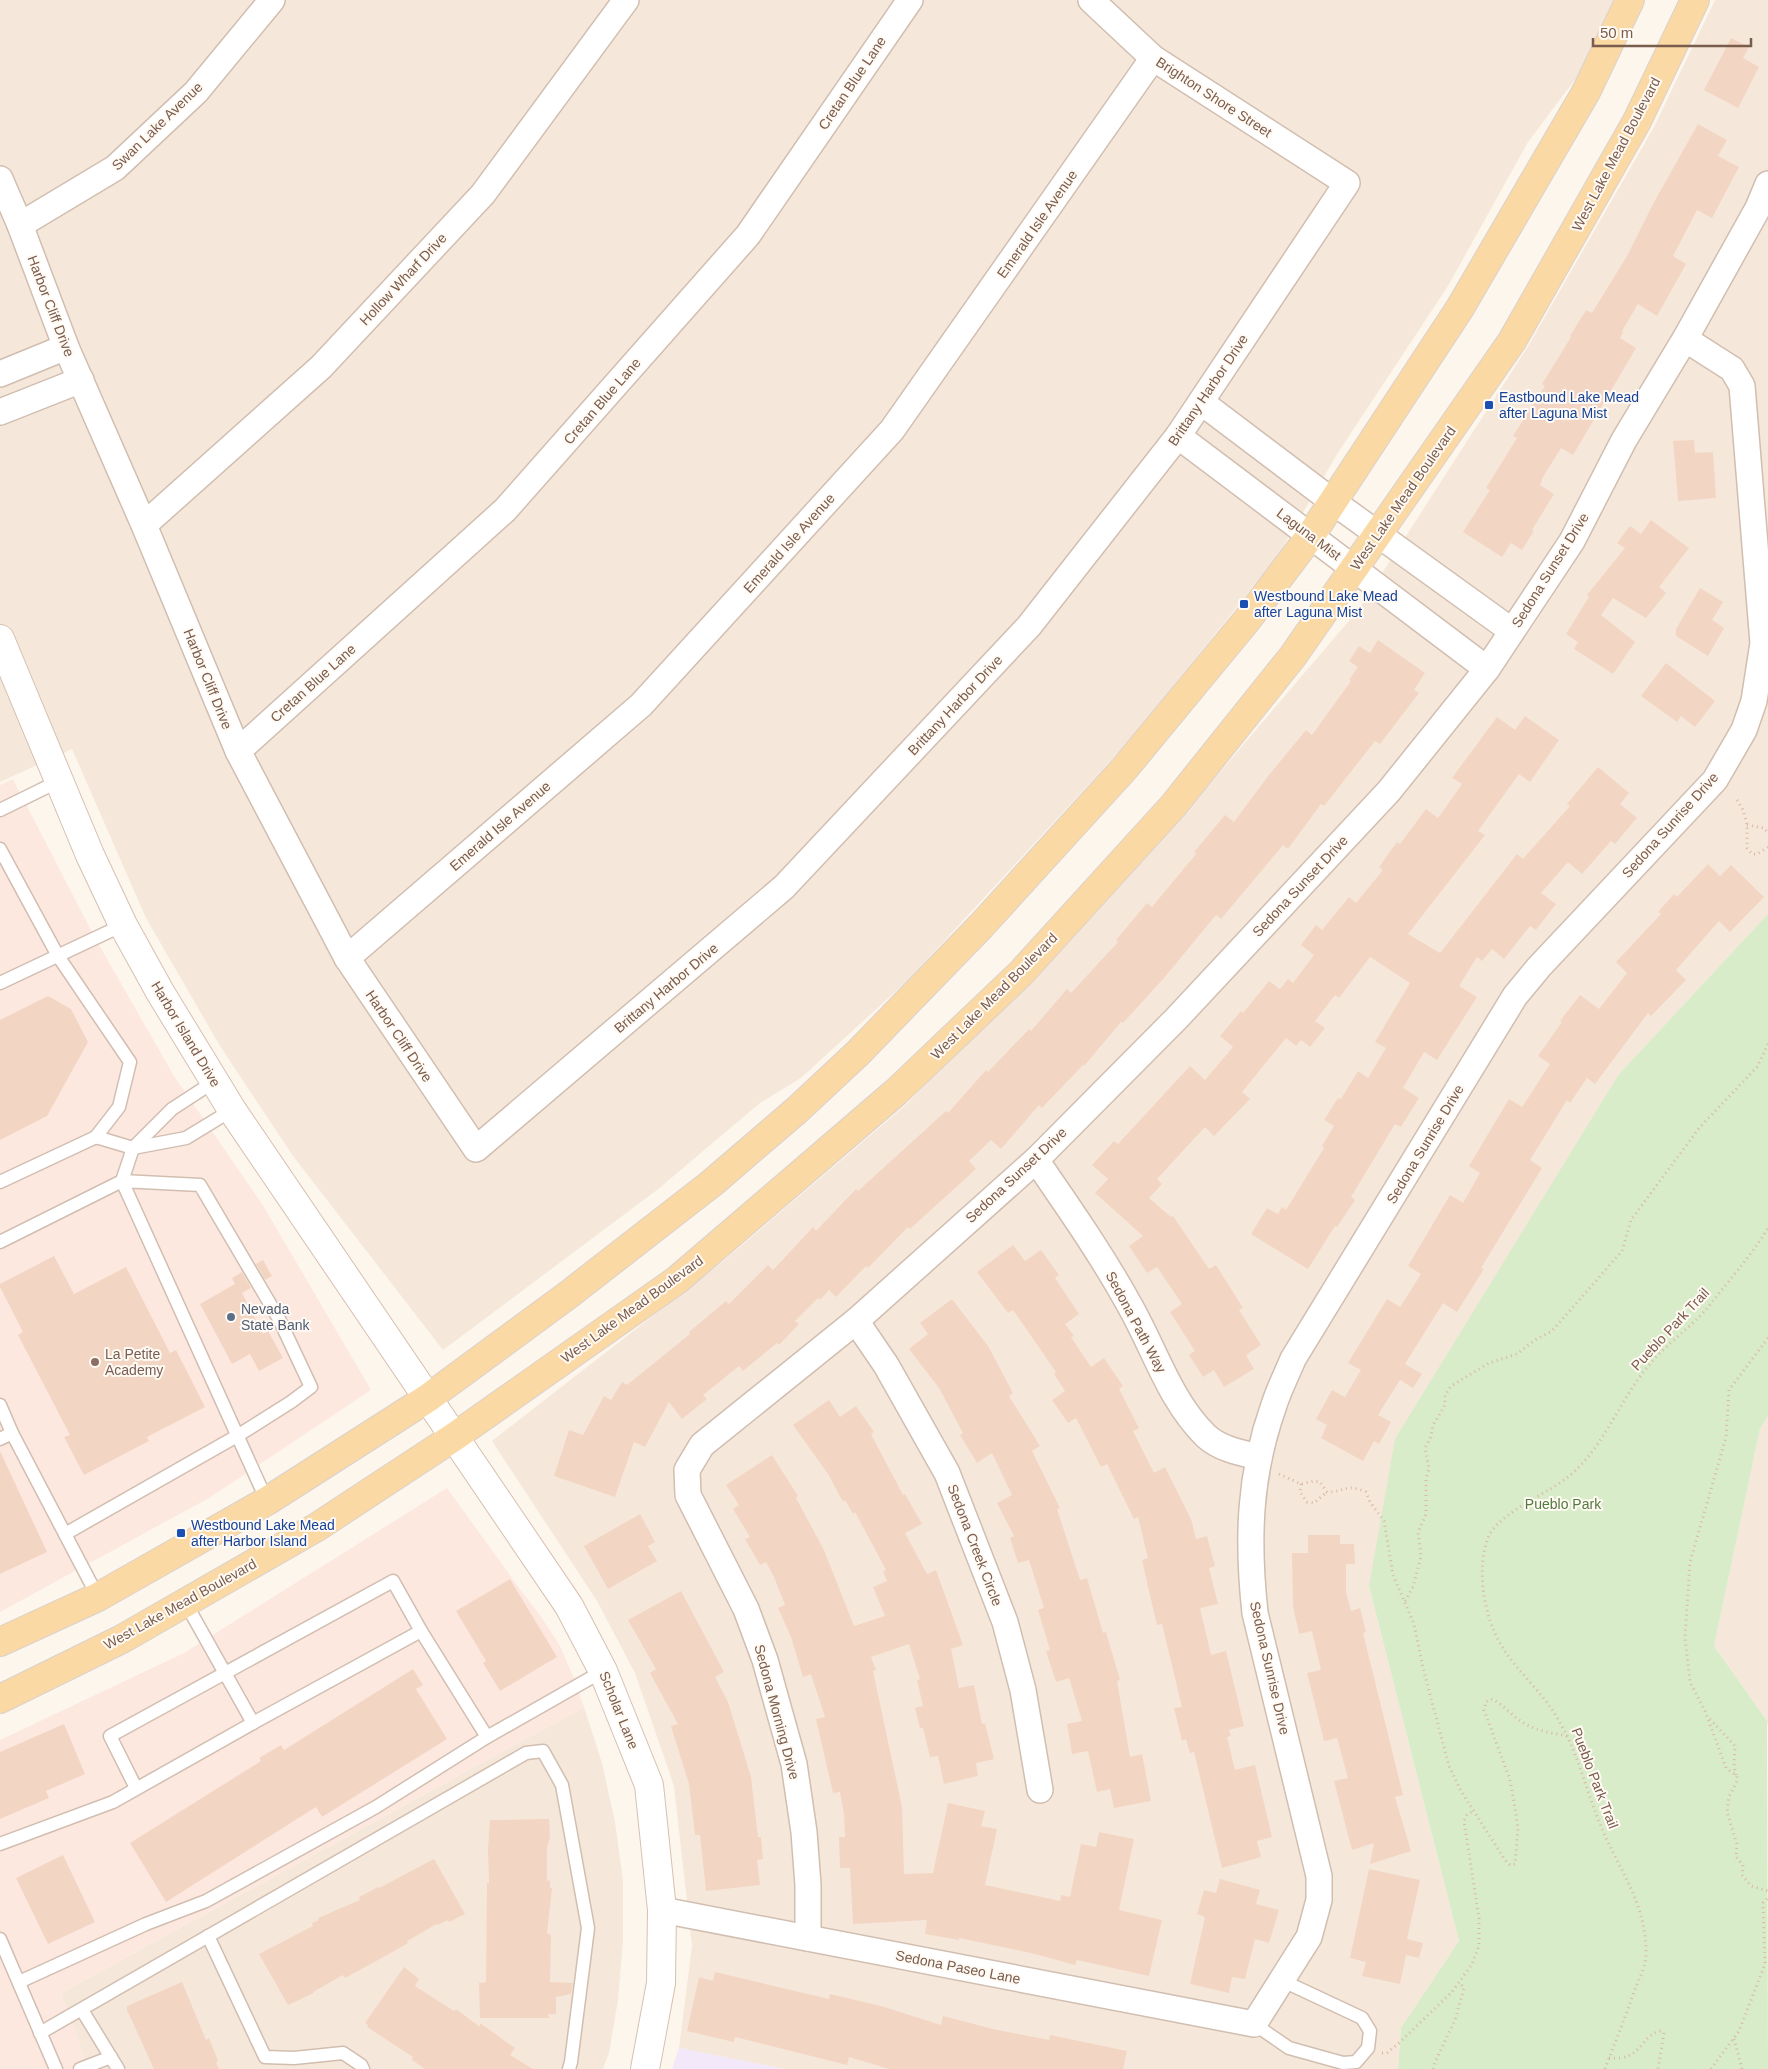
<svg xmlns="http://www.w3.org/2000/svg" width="1768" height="2069" viewBox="0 0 1768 2069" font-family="Arial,sans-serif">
<rect width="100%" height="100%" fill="#fdf6ec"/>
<!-- residential -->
<g fill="#f5e8da">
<path d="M0 0H1614L1577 77 1528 142 1448 286 1339 451 1277 557 1129 741 909 979 801 1078 760 1103 657 1190 443 1350 293 1156 220 1046 146 918 72 749 0 782Z"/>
<path d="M1715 0H1768V914L1619 1074 1369 1586 1459 1941 1401 2028 1398 2069H784L679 2048 692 1946 674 1786 635 1673 597 1601 492 1441 722 1262 907 1104 1179 820 1359 609 1527 348 1654 127Z"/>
<path d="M1768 1416V1727L1767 1721 1714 1646 1760 1429Z"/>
<path d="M584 1707 602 1763 615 1822 623 1881V1940L618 2000 609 2053 603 2069H88L61 1993Z"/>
</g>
<!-- commercial -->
<g fill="#fde8e0">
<path d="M13 779 95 938 174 1076 264 1207 371 1390 209 1498 0 1612V785Z"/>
<path d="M447 1488 522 1592 542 1618 560 1646 573 1676 584 1707 61 1993 88 2069H0V1740L184 1653Z"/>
</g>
<!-- education -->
<path fill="#f3e8fa" d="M679 2048 784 2069H672Z"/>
<!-- green -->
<path fill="#d8ecc9" d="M1768 914V1416L1760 1429 1714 1646 1767 1721 1768 2069H1398L1401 2028 1459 1941 1369 1586 1395 1439 1619 1074Z"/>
<!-- building -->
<g fill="#f3d5c3">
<path d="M1731 38 1749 47 1743 58 1759 67 1738 108 1704 90Z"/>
<path d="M1698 124 1727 140 1718 156 1739 167 1712 218 1697 210 1673 256 1686 264 1657 316 1638 304 1622 331 1623 332 1620 338 1636 348 1573 455 1561 448 1543 477 1540 485 1554 494 1532 530 1534 531 1522 550 1511 543 1502 557 1463 532 1490 490 1486 488 1517 438 1513 436 1545 386 1542 384 1571 337 1570 336 1586 310 1592 313 1627 256 1653 204Z"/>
<path d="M1694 440 1695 453 1713 452 1716 498 1678 501 1673 441Z"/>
<path d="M1651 520 1689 548 1659 587 1666 593 1646 618 1613 598 1601 615 1635 642 1613 674 1574 649 1578 642 1566 634 1589 597 1587 595 1625 548 1617 543 1630 526 1641 534Z"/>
<path d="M1700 588 1723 602 1712 620 1724 628 1708 656 1676 636V629Z"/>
<path d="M1378 640 1425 673 1414 690 1419 693 1380 744 1375 741 1324 806 1321 804 1288 849 1283 845 1221 919 1216 915 1164 978 1123 1023 1121 1022 1084 1066 1083 1065 1042 1108 1039 1105 1001 1149 991 1140 969 1161 976 1169 910 1229 908 1227 868 1268 866 1266 836 1297 829 1290 820 1300 818 1298 795 1321 799 1324 779 1345 777 1343 743 1371 739 1366 703 1395 707 1399 682 1419 669 1402 645 1447 634 1442 615 1497 554 1476 569 1430 583 1435 604 1396 611 1400 622 1382 627 1385 690 1334 689 1332 726 1301 729 1304 768 1265 773 1270 813 1227 816 1231 856 1189 858 1191 946 1111 948 1113 986 1070 988 1072 1029 1029 1031 1031 1067 989 1071 993 1118 942 1116 940 1147 903 1152 907 1196 854 1194 852 1225 815 1234 822 1269 775 1306 730 1312 735 1351 681 1349 680 1358 667 1349 661 1359 646 1370 653Z"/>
<path d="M1666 663 1715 701 1695 727 1681 716 1677 722 1641 696Z"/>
<path d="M1525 716 1559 740 1530 782 1519 774 1478 831 1485 835 1408 934 1440 953 1517 854 1523 859 1570 806 1567 804 1598 767 1629 793 1620 804 1637 818 1615 844 1611 841 1582 874 1568 862 1541 893 1556 904 1536 930 1530 926 1504 959 1492 949 1482 961 1477 957 1459 986 1477 997 1437 1060 1424 1052 1403 1088 1419 1098 1401 1127 1395 1124 1351 1197 1355 1200 1337 1227 1335 1226 1308 1269 1251 1234 1267 1208 1278 1214 1282 1207 1286 1210 1324 1148 1322 1146 1334 1126 1324 1120 1338 1098 1341 1099 1358 1071 1368 1078 1386 1048 1375 1042 1410 983 1370 957 1339 998 1335 995 1315 1021 1325 1028 1310 1047 1301 1040 1296 1046 1286 1038 1242 1092 1250 1099 1214 1136 1205 1127 1157 1179 1162 1184 1149 1198 1171 1217 1173 1216 1209 1269 1216 1265 1243 1308 1239 1310 1261 1345 1246 1355 1254 1369 1224 1387 1214 1370 1203 1377 1189 1355 1195 1351 1170 1312 1182 1304 1157 1267 1147 1273 1129 1246 1143 1236 1095 1193 1108 1179 1092 1165 1114 1141 1118 1144 1190 1066 1205 1080 1233 1047 1220 1036 1241 1011 1243 1013 1269 981 1280 989 1288 979 1293 983 1314 955 1301 945 1316 925 1322 930 1349 897 1356 903 1383 870 1379 867 1397 842 1400 844 1426 809 1438 818 1462 784 1452 778 1497 717 1515 730Z"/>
<path d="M1708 864 1720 876 1731 865 1764 897 1730 932 1719 921 1676 970 1686 980 1651 1016 1648 1013 1595 1084 1587 1078 1570 1103 1567 1100 1530 1160 1542 1168 1481 1268 1484 1269 1457 1312 1443 1303 1405 1364 1422 1374 1413 1388 1400 1380 1378 1415 1391 1422 1379 1444 1374 1441 1363 1461 1321 1438 1327 1425 1316 1419 1332 1390 1345 1397 1361 1370 1348 1363 1387 1299 1400 1307 1421 1274 1408 1266 1450 1195 1463 1203 1480 1173 1469 1166 1509 1099 1522 1107 1550 1064 1538 1056 1562 1022 1560 1021 1580 995 1599 1009 1627 973 1616 962 1661 914 1658 912 1674 894 1677 897Z"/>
<path d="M48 996 71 1009 88 1042 47 1116 0 1140V1020Z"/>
<path d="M1013 1245 1025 1261 1041 1250 1059 1275 1055 1278 1079 1314 1065 1324 1074 1336 1071 1337 1091 1367 1104 1358 1123 1386 1119 1389 1139 1428 1133 1431 1154 1473 1165 1467 1191 1519 1196 1539 1207 1536 1215 1566 1209 1568 1218 1604 1200 1608 1211 1655 1226 1651 1244 1726 1229 1730 1231 1736 1227 1737 1235 1770 1255 1765 1272 1837 1257 1841 1261 1857 1222 1868 1194 1752 1190 1753 1186 1739 1182 1741 1174 1708 1182 1707 1162 1624 1157 1625 1149 1591 1142 1560 1148 1558 1138 1517 1134 1519 1107 1464 1101 1467 1076 1418 1068 1423 1052 1400 1065 1391 1054 1374 1056 1372 1013 1310 1008 1313 977 1272Z"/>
<path d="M54 1256 74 1294 126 1267 170 1353 176 1350 205 1407 147 1437 149 1441 84 1475 64 1437 70 1435 18 1335 23 1332 0 1287V1284Z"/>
<path d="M263 1260 272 1276 265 1280 256 1264Z"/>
<path d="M242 1272 251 1288 242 1293 263 1334 268 1331 283 1358 259 1371 250 1354 232 1364 200 1304 235 1284 232 1278Z"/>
<path d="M952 1299 988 1346 1013 1393 1009 1396 1040 1446 1032 1451 1060 1508 1057 1509 1080 1580 1087 1578 1103 1633 1106 1632 1120 1680 1117 1681 1130 1757 1142 1754 1151 1801 1114 1808 1110 1789 1097 1792 1088 1751 1072 1754 1067 1724 1082 1721 1069 1678 1056 1682 1046 1651 1050 1650 1038 1610 1044 1608 1029 1560 1018 1563 1010 1538 1014 1536 997 1503 1012 1495 992 1453 977 1463 960 1435 963 1433 939 1388 909 1349 928 1334 920 1323Z"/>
<path d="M829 1400 840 1417 856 1406 874 1432 871 1434 903 1495 905 1494 922 1524 905 1533 927 1574 936 1570 963 1645 951 1649 959 1688 974 1685 982 1724 985 1723 994 1759 976 1763 978 1776 944 1784 938 1756 930 1757 923 1728H920L915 1708 923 1706 917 1680 920 1679 909 1644 871 1657 876 1670 873 1671 902 1807 904 1874 933 1873 948 1803 985 1811 981 1826 997 1829 985 1885 1060 1901 1061 1895 1070 1897 1081 1844 1096 1847 1099 1832 1134 1839 1119 1910 1162 1920 1149 1976 1077 1960 1075 1965 1031 1953 959 1938V1940L925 1934 927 1920 853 1924 850 1868H840L839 1837H845L844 1814 840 1792 833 1793 816 1719 825 1717 811 1674 803 1677 791 1637 778 1608 785 1605 774 1577 766 1562 760 1565 745 1539 750 1537 733 1509 739 1505 726 1485 772 1455 798 1496 796 1498 824 1550 854 1626 885 1616 873 1587 887 1581 883 1571 886 1570 855 1512 853 1514 845 1500 843 1502 828 1474 793 1425Z"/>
<path d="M0 1451 47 1552 0 1574Z"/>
<path d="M640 1514 655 1542 648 1546 657 1561 608 1589 584 1546Z"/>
<path d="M1308 1535H1340V1544H1354L1355 1564H1346V1592L1351 1611 1360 1608 1366 1632 1363 1633 1403 1795 1395 1797 1411 1851 1370 1864 1374 1843 1352 1850 1334 1781 1348 1778 1337 1738 1324 1741 1307 1673 1321 1670 1312 1631 1299 1634 1293 1606 1292 1553H1308Z"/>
<path d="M510 1579 557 1657 500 1691 483 1663 486 1661 456 1611Z"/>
<path d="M681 1591 724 1672 715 1677 728 1702 751 1777 758 1837H761L763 1859 757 1860 760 1885 706 1891 700 1835H695L689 1784 671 1726 678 1724 650 1673 656 1669 628 1620Z"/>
<path d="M413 1669 423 1685 416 1689 447 1739 322 1817 316 1807 166 1902 130 1843 261 1761 259 1758 281 1745 284 1750Z"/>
<path d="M64 1724 85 1774 46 1791 49 1798 0 1819V1752Z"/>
<path d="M549 1819 550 1837 547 1848V1880L550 1881V1888H552L547 1934H550L551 1936 550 1982 573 1983 571 1994 556 1997V2014H548L549 2018H480L479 1983 486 1982 487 1883H489L488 1849 490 1820Z"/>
<path d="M63 1855 95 1922 48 1944 16 1878Z"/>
<path d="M434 1859 465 1914 449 1922 447 1920 438 1925 437 1924 407 1941 408 1943 389 1954 345 1978 343 1975 313 1992 314 1993 288 2005 259 1954 313 1926 312 1923 319 1920 318 1918 360 1900 359 1897 378 1887 379 1888Z"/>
<path d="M1369 1869 1420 1880 1407 1939 1423 1943 1419 1958 1406 1955 1400 1984 1362 1976 1366 1962 1350 1958Z"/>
<path d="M1220 1879 1260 1890 1256 1904 1279 1910 1269 1943 1255 1939 1245 1979 1232 1977 1229 1993 1190 1984 1205 1917 1197 1914 1204 1890 1216 1893Z"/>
<path d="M404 1967 419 1979 415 1986 454 2011 456 2009 480 2027V2023L515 2048 510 2055 533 2069H425L412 2060 413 2057 367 2027 368 2025 365 2023Z"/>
<path d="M715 1972 829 1999 830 1994 881 2006 941 2025 943 2016 993 2029 1049 2040 1050 2035 1127 2051 1123 2069H889L849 2057 847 2065 735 2037 734 2042 687 2031 699 1977 713 1981Z"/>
<path d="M182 1982 206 2040 209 2038 218 2061 216 2063 219 2069H154L127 2010V2006Z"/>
</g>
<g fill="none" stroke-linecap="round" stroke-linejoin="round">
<defs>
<g id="lane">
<path d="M0 810 59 781"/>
<path d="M0 849 58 956 130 1062 119 1107 95 1138"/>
<path d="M0 983 123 925"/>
<path d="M0 1182 96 1137 133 1148 186 1138 232 1110"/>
<path d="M0 1242 122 1181 133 1148 172 1109 215 1081"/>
<path d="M0 1405 12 1433"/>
<path d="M0 1439 12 1433 98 1597"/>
<path d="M65 1534 237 1436 291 1402 311 1387 279 1319 200 1185 122 1181 267 1501"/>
<path d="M253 1723 421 1631 487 1737"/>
<path d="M136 1788 110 1736 393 1581 421 1631"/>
<path d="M0 1844 113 1802 253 1723 185 1602"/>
<path d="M208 1936 265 2057 294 2058 343 2053 361 2065 363 2069"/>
<path d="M0 1939 56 2069"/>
<path d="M19 1982 146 1924 206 1901 376 1807 487 1737 603 1671"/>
<path d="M82 2010 118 2069"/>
<path d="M1254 2024 1289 2048 1343 2063 1356 2062 1368 2048 1370 2031 1362 2018 1281 1980"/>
<path d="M40 2033 526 1753 543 1751 562 1785 588 1928 571 2062 569 2069"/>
<path d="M80 2069 111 2057"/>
</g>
<g id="street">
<path d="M0 179 20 225 66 347 144 525 238 751 347 958 476 1149 784 887 1029 626 1178 436 1347 183 1153 58 1091 0"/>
<path d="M20 225 115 168 196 92 272 0"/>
<path d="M0 374 66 347"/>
<path d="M1201 402 1332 501 1512 631"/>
<path d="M0 412 81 380"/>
<path d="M1178 436 1487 669"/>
<path d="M144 525 321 367 483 194 626 0"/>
<path d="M238 751 505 510 748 235 910 0"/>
<path d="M347 958 641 705 892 430 1153 58"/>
<path d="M1036 1160C1069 1208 1102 1255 1130 1306 1155 1350 1170 1401 1206 1436 1220 1449 1241 1453 1259 1457"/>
<path d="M856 1321 886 1365 947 1473 1005 1622 1023 1690 1040 1790"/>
<path d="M662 1910 1254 2024 1309 1937 1319 1900V1876L1255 1613C1247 1539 1249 1475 1274 1405 1279 1389 1287 1374 1293 1359L1515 996 1539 967 1715 780 1744 730 1754 701 1763 643 1742 386 1732 369 1685 339"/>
<path d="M808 1938V1885L804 1832 794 1764 765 1660 746 1609 688 1495 687 1470 702 1445 856 1321 1036 1160 1176 1019 1389 791 1487 669 1572 541 1624 440 1685 339 1758 208 1768 184"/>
</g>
<path id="secondary" d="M0 639 90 855 123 925 160 992 232 1110 569 1606 603 1671 649 1785 662 1910 661 1983 645 2069"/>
<g id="primary">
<path d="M0 1642 98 1597 267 1501 428 1398 568 1295 712 1183 797 1110 858 1053 981 926 1124 769 1247 620 1311 535 1460 308 1586 92 1630 0"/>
<path d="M0 1699 122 1639 317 1527 454 1437 677 1280 896 1092 1021 973 1173 806 1293 656 1512 341 1637 121 1695 0"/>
</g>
</defs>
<!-- lane casing -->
<use href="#lane" stroke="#d1beb0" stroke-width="15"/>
<!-- street casing -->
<use href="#street" stroke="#d1beb0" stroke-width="28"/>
<!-- secondary casing -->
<use href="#secondary" stroke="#d6c0b0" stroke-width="30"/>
<!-- primary casing -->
<use href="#primary" stroke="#dad1cd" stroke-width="30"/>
<!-- path -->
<g stroke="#d9b8a5" stroke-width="3" stroke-dasharray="1 4" stroke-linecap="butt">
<path d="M1737 800 1743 810 1747 824V848L1752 854H1757L1768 847"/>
<path d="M1747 825 1764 828 1768 833"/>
<path d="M1768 1338 1729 1390 1726 1437 1690 1562 1685 1638 1690 1682 1705 1711 1726 1768 1737 1776V1781L1729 1797 1727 1812 1737 1844 1736 1857 1743 1865 1742 1875 1751 1886 1768 1891"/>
<path d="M1279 1474 1301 1484 1314 1481 1320 1482 1327 1492C1345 1492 1346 1483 1366 1492L1370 1502 1384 1521 1393 1575 1414 1624 1423 1668 1449 1766 1461 1791 1505 1860 1510 1865 1515 1864 1518 1828 1514 1802 1510 1780 1484 1710 1486 1702 1491 1699C1503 1704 1511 1715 1522 1722 1536 1731 1552 1733 1567 1736"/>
<path d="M1301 1484 1300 1492 1307 1502 1314 1503 1327 1492"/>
<path d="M1405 1601 1413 1587 1421 1556 1418 1533 1426 1514V1479L1429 1468 1425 1448 1431 1437 1433 1425 1445 1405V1395L1451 1386 1489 1363 1517 1354 1535 1340 1552 1331 1622 1251 1631 1220 1700 1127 1757 1067 1768 1044"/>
<path d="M1710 1719 1735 1746 1734 1766 1736 1775"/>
<path d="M1734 2039 1742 2069"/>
<path d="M1382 2053H1387L1400 2042 1452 1992 1472 1964 1479 1946V1918L1464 1821 1467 1815 1474 1810"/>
<path d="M1609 2058C1644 2061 1639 2035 1661 2031L1664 2033 1658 2069"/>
<path d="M1433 2069 1435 2062 1455 2020 1464 1988 1460 1983"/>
<path d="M1605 2069C1615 2042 1626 2016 1635 1989 1639 1979 1646 1966 1646 1955 1647 1903 1618 1869 1600 1824 1586 1790 1578 1753 1559 1721 1544 1693 1517 1672 1501 1645 1484 1617 1476 1569 1488 1538 1498 1511 1556 1492 1578 1468 1607 1439 1622 1397 1649 1365 1664 1347 1684 1332 1700 1316 1710 1306 1717 1295 1726 1285 1741 1266 1756 1248 1768 1228"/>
<path d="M1711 2069 1739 2031 1765 1964 1763 1903 1768 1898"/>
</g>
<!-- lane -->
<use href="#lane" stroke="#fff" stroke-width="12"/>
<!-- street -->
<use href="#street" stroke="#fff" stroke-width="25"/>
<!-- secondary -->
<use href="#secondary" stroke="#fff" stroke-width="28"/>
<!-- primary -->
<use href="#primary" stroke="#fbd9a5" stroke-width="28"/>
</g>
<!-- markers -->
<g fill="#1a4fb4" stroke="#fffaf3" stroke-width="2">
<rect x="1484" y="400" width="10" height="10" rx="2.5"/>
<rect x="1239" y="599" width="10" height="10" rx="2.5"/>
<rect x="176" y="1528" width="10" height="10" rx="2.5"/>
</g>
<circle fill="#5c6f8a" stroke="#fffaf3" stroke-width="2" cx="231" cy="1317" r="5"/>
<circle fill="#8d6e63" stroke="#fffaf3" stroke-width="2" cx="95" cy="1362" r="5"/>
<g text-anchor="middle" stroke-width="4" stroke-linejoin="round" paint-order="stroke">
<!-- street labels -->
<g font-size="14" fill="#7a5c4d" stroke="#fffaf3">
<text transform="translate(852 83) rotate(-56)" y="5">Cretan Blue Lane</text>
<text transform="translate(1214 97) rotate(33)" y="5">Brighton Shore Street</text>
<text transform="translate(157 126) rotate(-44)" y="5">Swan Lake Avenue</text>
<text transform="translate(1616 154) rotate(-62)" y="5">West Lake Mead Boulevard</text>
<text transform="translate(1037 224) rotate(-55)" y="5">Emerald Isle Avenue</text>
<text transform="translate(403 279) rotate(-47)" y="5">Hollow Wharf Drive</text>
<text transform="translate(51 306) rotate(69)" y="5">Harbor Cliff Drive</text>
<text transform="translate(1208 390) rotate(-56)" y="5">Brittany Harbor Drive</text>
<text transform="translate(602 401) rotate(-49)" y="5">Cretan Blue Lane</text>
<text transform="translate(1403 498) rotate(-55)" y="5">West Lake Mead Boulevard</text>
<text transform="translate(1309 534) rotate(37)" y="5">Laguna Mist</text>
<text transform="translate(789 543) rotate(-48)" y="5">Emerald Isle Avenue</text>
<text transform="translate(1550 570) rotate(-58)" y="5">Sedona Sunset Drive</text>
<text transform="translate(208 679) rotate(68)" y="5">Harbor Cliff Drive</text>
<text transform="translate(313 683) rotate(-42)" y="5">Cretan Blue Lane</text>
<text transform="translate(955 705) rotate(-47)" y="5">Brittany Harbor Drive</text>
<text transform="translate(1670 825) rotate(-48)" y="5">Sedona Sunrise Drive</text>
<text transform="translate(500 826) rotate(-41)" y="5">Emerald Isle Avenue</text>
<text transform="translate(1300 886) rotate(-47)" y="5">Sedona Sunset Drive</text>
<text transform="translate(666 988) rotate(-40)" y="5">Brittany Harbor Drive</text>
<text transform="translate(994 996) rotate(-45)" y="5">West Lake Mead Boulevard</text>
<text transform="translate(186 1034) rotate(59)" y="5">Harbor Island Drive</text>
<text transform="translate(399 1036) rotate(56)" y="5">Harbor Cliff Drive</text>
<text transform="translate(1425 1144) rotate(-59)" y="5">Sedona Sunrise Drive</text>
<text transform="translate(1016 1175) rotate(-43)" y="5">Sedona Sunset Drive</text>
<text transform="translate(632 1309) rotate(-36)" y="5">West Lake Mead Boulevard</text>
<text transform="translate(1136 1322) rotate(62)" y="5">Sedona Path Way</text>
<text transform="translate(1670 1329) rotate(-47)" y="5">Pueblo Park Trail</text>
<text transform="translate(975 1545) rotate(69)" y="5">Sedona Creek Circle</text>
<text transform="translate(180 1604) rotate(-29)" y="5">West Lake Mead Boulevard</text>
<text transform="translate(1270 1668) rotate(77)" y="5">Sedona Sunrise Drive</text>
<text transform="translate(619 1710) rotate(68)" y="5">Scholar Lane</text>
<text transform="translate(777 1712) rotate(75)" y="5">Sedona Morning Drive</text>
<text transform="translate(1595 1778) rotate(69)" y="5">Pueblo Park Trail</text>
<text transform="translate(958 1967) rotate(11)" y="5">Sedona Paseo Lane</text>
</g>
<!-- transit labels -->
<g font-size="14" fill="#164399" stroke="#fffaf3" text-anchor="start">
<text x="1499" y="402">Eastbound Lake Mead<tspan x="1499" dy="16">after Laguna Mist</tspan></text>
<text x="1254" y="601">Westbound Lake Mead<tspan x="1254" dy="16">after Laguna Mist</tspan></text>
<text x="191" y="1530">Westbound Lake Mead<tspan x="191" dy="16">after Harbor Island</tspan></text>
</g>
<!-- service labels -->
<g font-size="14" fill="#4e5e75" stroke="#fffaf3" text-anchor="start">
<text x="241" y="1314">Nevada<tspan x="241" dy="16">State Bank</tspan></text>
</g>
<!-- education labels -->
<g font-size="14" fill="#785e54" stroke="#fffaf3" text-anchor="start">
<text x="105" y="1359">La Petite<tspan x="105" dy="16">Academy</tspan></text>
</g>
<!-- park labels -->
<g font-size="14" fill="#537a41" stroke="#fffaf3">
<text x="1563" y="1509">Pueblo Park</text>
</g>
</g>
<!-- scale -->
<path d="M1593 38v8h158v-8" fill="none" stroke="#7a5c4d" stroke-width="2.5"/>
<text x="1600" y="38" font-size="15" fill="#7a5c4d" stroke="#fffaf3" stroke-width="4" paint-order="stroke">50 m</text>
</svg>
